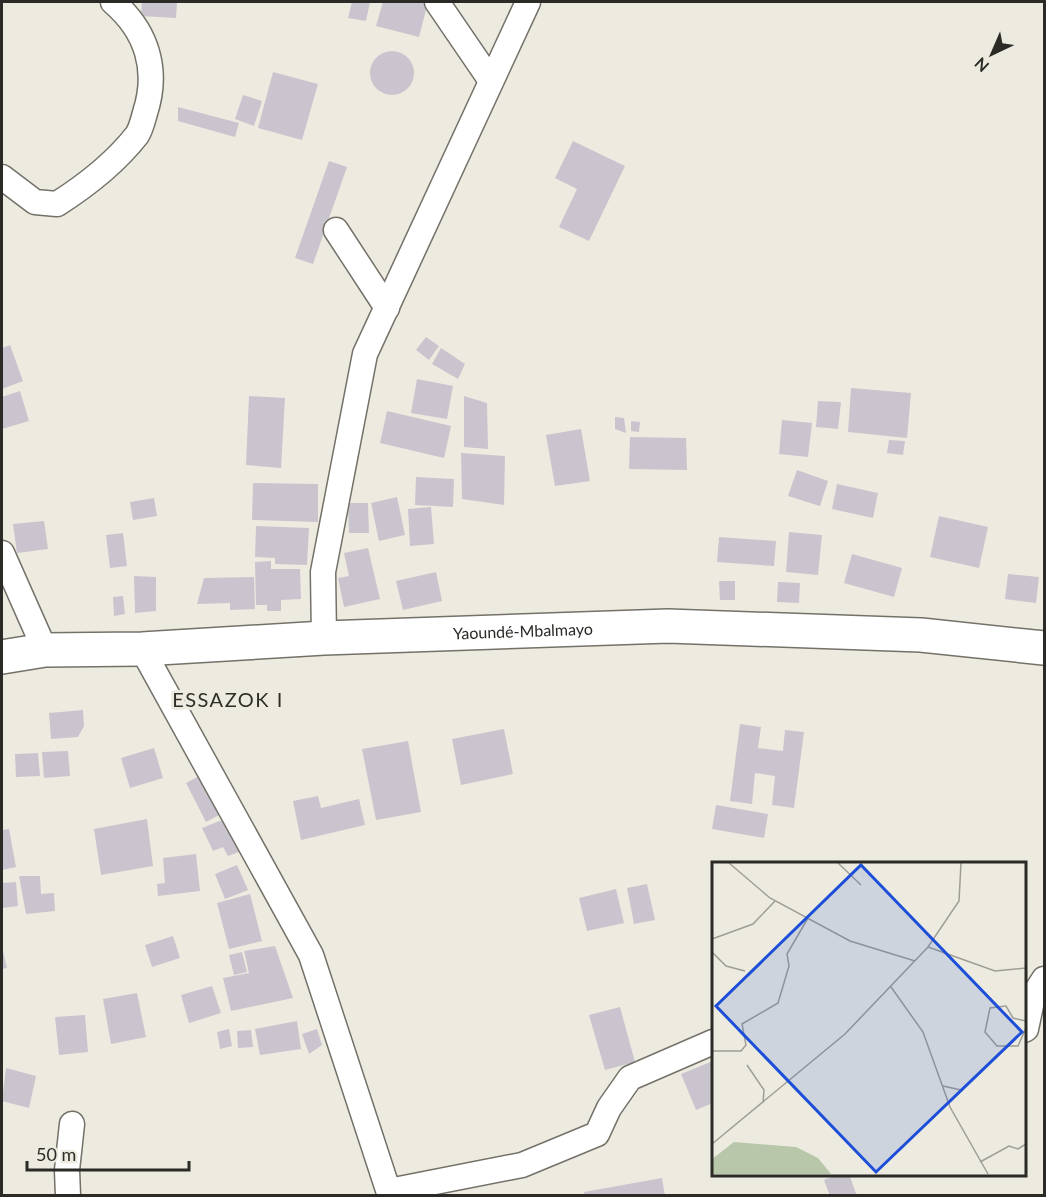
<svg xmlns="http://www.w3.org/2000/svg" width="1046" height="1197" viewBox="0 0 1046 1197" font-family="Lato,sans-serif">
<rect width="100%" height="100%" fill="#edebe0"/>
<!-- building -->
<g fill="#cac4ce">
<path d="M142 2H177L176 18 141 16Z"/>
<path d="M352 2H370L366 21 348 18Z"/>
<path d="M383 2H428L419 37 376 26Z"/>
<circle cx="392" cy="73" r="22"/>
<path d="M273 72 318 84 302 140 258 128Z"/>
<path d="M243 95 262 101 254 126 235 119Z"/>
<path d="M178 107 239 123 235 137 178 121Z"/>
<path d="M573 141 625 166 589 241 559 227 577 189 555 178Z"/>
<path d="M329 161 347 167 313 264 295 258Z"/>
<path d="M426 337 439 346 429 360 416 350Z"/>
<path d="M10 345 23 381 2 389V348Z"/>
<path d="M441 348 465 364 458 379 432 364Z"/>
<path d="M417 379 453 386 447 419 411 413Z"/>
<path d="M851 388 911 393 907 438 848 432Z"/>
<path d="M20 391 29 421 2 429V397Z"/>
<path d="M249 396 285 398 281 468 246 465Z"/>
<path d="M464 396 487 403 488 449 464 447Z"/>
<path d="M818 401 841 402 838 429 816 427Z"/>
<path d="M387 411 451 426 444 458 380 443Z"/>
<path d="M615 417 624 418 626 433 615 429Z"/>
<path d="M782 420 812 423 808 457 779 454Z"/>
<path d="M631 421 640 422 639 432 631 431Z"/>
<path d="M581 429 590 481 555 486 546 435Z"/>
<path d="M630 437 686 438 687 470 629 469Z"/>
<path d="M889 440 905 441 903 455 887 453Z"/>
<path d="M461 453 505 456 504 505 462 499Z"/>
<path d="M797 470 828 481 820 506 788 496Z"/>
<path d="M416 477 454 479 453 507 415 505Z"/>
<path d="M253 483 318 484V522L252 520Z"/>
<path d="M837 484 878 493 873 518 832 509Z"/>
<path d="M397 497 405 535 379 541 371 503Z"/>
<path d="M154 498 157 516 133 520 130 502Z"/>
<path d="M348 503H368L369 533H349Z"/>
<path d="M431 507 434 544 410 546 408 509Z"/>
<path d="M939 516 988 527 979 568 930 557Z"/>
<path d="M44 521 48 549 17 553 13 524Z"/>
<path d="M256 526 309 528 307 565 275 564V558L255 557Z"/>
<path d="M789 532 822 535 818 575 786 572Z"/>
<path d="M123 533 127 566 110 568 106 535Z"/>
<path d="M719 537 776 541 774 566 717 562Z"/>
<path d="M368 548 380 599 344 607 338 578 349 576 344 553Z"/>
<path d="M852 554 902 568 894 597 844 583Z"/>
<path d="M271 561V569H300L301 599 281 600V611H267V605H256L255 562Z"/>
<path d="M436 572 442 601 403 610 396 581Z"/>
<path d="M1008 574 1039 577 1036 603 1005 599Z"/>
<path d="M134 576 156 577V611L135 613Z"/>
<path d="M254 577 255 609 230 610V603L197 604 204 578Z"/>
<path d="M719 581H735V600H720Z"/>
<path d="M778 582 800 583 799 603 777 602Z"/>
<path d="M123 596 125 614 114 616 113 597Z"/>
<path d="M83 710 84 726 78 737 51 739 49 713Z"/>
<path d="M740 724 761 727 758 748 783 751 785 730 804 732 794 808 772 805 775 776 755 773 752 804 730 801Z"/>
<path d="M504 729 513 774 461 785 452 739Z"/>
<path d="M408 741 421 812 376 820 362 749Z"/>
<path d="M154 748 163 778 130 788 121 758Z"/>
<path d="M68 751 70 776 44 778 42 752Z"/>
<path d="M38 753 40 776 16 777 15 754Z"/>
<path d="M203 774 223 813 206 822 186 783Z"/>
<path d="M318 796 321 808 359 799 365 825 301 840 293 801Z"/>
<path d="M716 805 768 814 764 838 712 829Z"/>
<path d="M227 818 242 851 228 856 223 847 213 851 202 828Z"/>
<path d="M147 819 153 866 101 875 94 829Z"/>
<path d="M9 829 16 867 2 870V830Z"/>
<path d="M196 854 200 891 158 896 157 884 165 883 163 858Z"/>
<path d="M237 865 248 890 225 899 215 874Z"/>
<path d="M19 876H40L41 894 54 893 55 911 26 914Z"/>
<path d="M16 882 18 906 2 908V883Z"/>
<path d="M647 884 655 920 634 924 627 888Z"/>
<path d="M616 889 624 923 587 931 579 898Z"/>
<path d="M250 894 262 941 229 949 217 903Z"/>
<path d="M173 936 180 958 152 967 145 945Z"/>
<path d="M275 946 293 998 231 1011 223 978 249 973 244 951Z"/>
<path d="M2 947 7 968 2 969Z"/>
<path d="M242 952 247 972 234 975 229 955Z"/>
<path d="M212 986 221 1013 189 1023 181 995Z"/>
<path d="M137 993 146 1037 111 1044 103 999Z"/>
<path d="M620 1007 635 1062 605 1070 589 1015Z"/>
<path d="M85 1015 88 1052 59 1055 55 1017Z"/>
<path d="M297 1021 301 1049 260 1055 255 1029Z"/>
<path d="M229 1029 232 1046 220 1049 217 1032Z"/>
<path d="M317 1029 322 1045 309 1054 302 1034Z"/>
<path d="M251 1030 253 1047 238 1048 237 1031Z"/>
<path d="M713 1061V1103L696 1110 681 1074Z"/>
<path d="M6 1068 36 1076 29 1108 2 1101Z"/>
<path d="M839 1174H849L857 1196H830L824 1180Z"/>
<path d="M662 1178 665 1196H585L584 1192Z"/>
</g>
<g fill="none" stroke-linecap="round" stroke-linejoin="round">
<defs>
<g id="minor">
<path d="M437 2 491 81"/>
<path d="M2 177 35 202 57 204C87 185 115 163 137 135 141 129 143 120 145 113 159 70 147 31 113 2"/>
<path d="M336 230 387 308"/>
<path d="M2 553 45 650"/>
<path d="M324 638 323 572 365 354 528 2"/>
<path d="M142 649 311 955 390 1196"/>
<path d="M1024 1030 1026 1029 1033 996 1044 979"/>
<path d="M389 1191 522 1165 597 1134 609 1108 630 1078 713 1042"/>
<path d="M68 1196 67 1170 72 1124"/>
</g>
<g id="highway">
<path id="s1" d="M2 657 45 650 142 649 324 638 668 626 921 635 1044 648"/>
</g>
</defs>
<!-- minor casing -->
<use href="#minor" stroke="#737168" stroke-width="27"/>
<!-- highway casing -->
<use href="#highway" stroke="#737168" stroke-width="36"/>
<!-- minor -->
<use href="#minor" stroke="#fff" stroke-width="24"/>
<!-- highway -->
<use href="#highway" stroke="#fff" stroke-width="33"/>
</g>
<g text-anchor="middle" stroke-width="6" stroke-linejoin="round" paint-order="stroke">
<!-- street labels -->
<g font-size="16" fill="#2b2a26" stroke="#edebe0">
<text dy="6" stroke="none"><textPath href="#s1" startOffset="522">Yaoundé-Mbalmayo</textPath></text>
</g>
<!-- quarter labels -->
<g font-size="20" letter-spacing="1.5" fill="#2f2e26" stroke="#edebe0">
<text x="228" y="707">ESSAZOK I</text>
</g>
</g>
<!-- overview -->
<g transform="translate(712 862)">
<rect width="314" height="314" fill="#edebe0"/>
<path d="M22 280 84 285 106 296 119 312H0V297Z" fill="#b8c7a9"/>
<path fill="none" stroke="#9f9e96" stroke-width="1.5" d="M17 1 58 36 138 79 203 99M126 1 149 23M0 77 41 62 63 39M216 85 283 109 314 106M0 90 14 104 33 109M179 125 211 170 238 245 276 312M314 159 301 156 294 144 278 146 273 170 285 184H306L314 166M0 189H29L34 183 30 162 66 141 77 104 75 92 96 56M35 203 52 228 51 241M231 224 249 228M0 282 133 172 216 85 247 39 249 1M268 300 297 284 306 287 314 282"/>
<path fill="#1d4ed8" fill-opacity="0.15" stroke="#1d4ed8" stroke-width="3" d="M149 3 310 170 164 310 4 144Z"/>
<rect width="314" height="314" fill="none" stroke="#2b2a26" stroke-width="3"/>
</g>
<!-- border -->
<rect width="1046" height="1197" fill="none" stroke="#2b2a26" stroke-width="6"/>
<!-- north arrow -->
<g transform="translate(992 54) rotate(224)" stroke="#edebe0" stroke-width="4.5" paint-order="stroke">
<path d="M0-4.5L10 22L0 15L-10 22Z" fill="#2b2a26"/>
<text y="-9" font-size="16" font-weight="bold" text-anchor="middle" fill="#2b2a26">N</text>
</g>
<!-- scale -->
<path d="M27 1161v9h162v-9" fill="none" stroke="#2b2a26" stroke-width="3"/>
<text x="36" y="1161" font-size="18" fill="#2b2a26" stroke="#edebe0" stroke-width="4.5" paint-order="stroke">50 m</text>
</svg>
